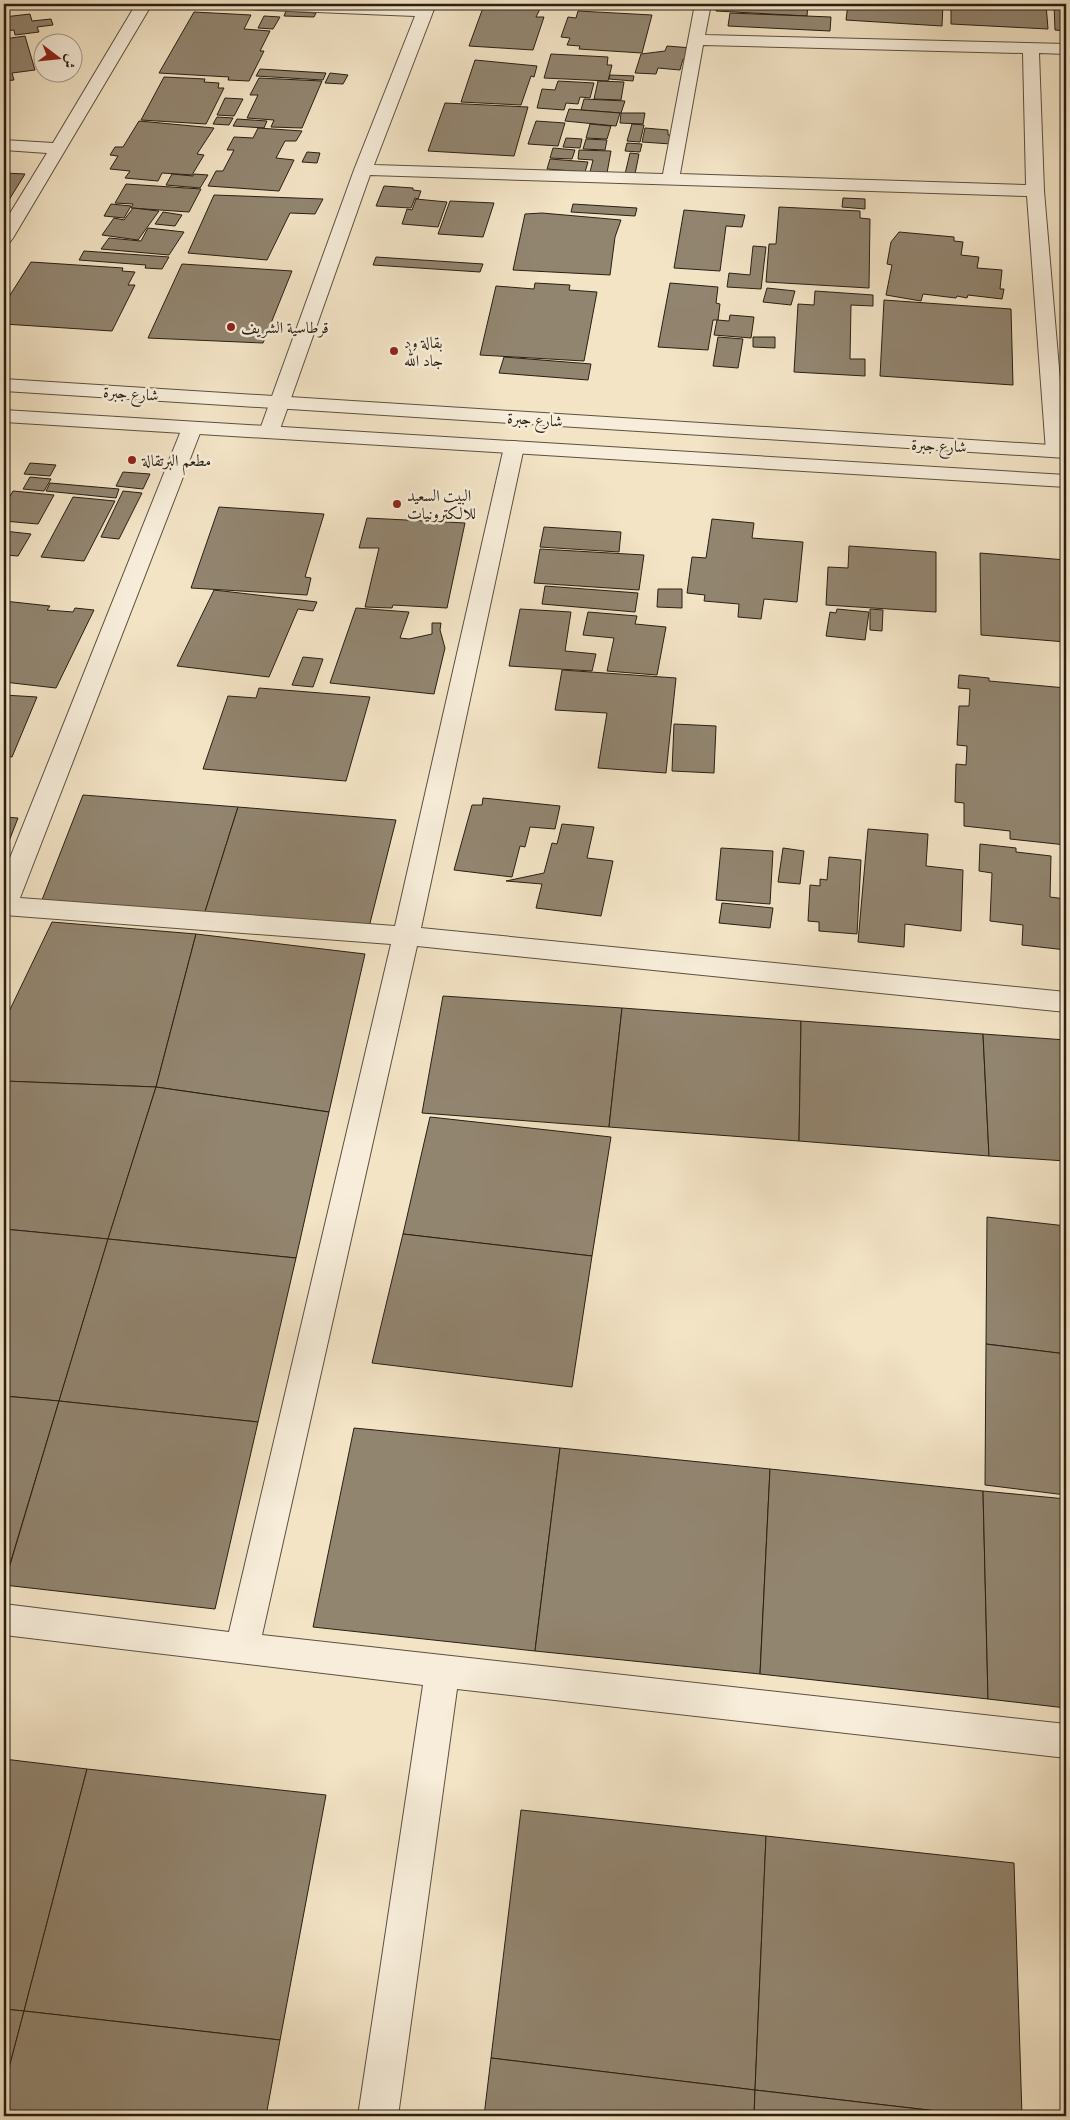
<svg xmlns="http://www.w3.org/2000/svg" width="1070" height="2120" viewBox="0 0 1070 2120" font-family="'Sorts Mill Goudy',Amiri,serif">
<rect width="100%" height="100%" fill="#f3e4c6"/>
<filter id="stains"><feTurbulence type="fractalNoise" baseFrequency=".004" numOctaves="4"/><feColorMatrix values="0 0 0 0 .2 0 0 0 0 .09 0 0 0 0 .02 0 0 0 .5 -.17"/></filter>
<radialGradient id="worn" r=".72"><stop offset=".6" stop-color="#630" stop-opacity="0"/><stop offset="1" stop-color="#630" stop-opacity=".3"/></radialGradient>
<!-- building -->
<g fill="#928570" stroke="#291f13">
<path d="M500 4H547L546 7Z"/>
<path d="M717 4H808L807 16 716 11Z"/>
<path d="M848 4H943L942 26 846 20Z"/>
<path d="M951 4H1046L1048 29 951 24Z"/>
<path d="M1054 4H1066V31L1055 30Z"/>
<path d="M484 5 540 9 536 17H544L533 50 469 46Z"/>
<path d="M286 11 316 13 314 17 284 16Z"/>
<path d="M578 11 652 15 642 53 579 49 580 46 567 45 570 38 561 37 568 17 576 18Z"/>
<path d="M194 12 251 15 244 29 270 31 260 51H264L249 81 228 80 229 77 159 73Z"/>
<path d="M730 13 831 17 830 31 728 26Z"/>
<path d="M30 14 32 21 51 19 53 25 37 27 39 32 15 35 14 30 4 31V17Z"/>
<path d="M264 16 280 17 273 29 258 28Z"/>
<path d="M25 36 35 70 12 73 14 80 4 81V39Z"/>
<path d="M667 46 692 48 688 59H683L680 70 658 68 656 74 635 73 641 54 665 51Z"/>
<path d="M551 54 608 57 607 65H612L608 81 544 78Z"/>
<path d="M475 60 537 66 534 77 531 76 521 105 461 102Z"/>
<path d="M260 69 326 73 323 80 256 76Z"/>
<path d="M330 73 348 75 343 84 325 83Z"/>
<path d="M610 75 634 76 633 81 609 79Z"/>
<path d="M164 77 205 79 204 82 219 83 218 88H224L206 124 141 120Z"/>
<path d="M259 78 322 81 302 128 271 127 274 120 247 118 258 95H250Z"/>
<path d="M558 81 594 83 590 98 580 97 578 104 566 103 564 110 537 108 542 89 555 90Z"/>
<path d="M598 81 624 82 621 100 594 99Z"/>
<path d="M225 98 243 99 234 116 217 115Z"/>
<path d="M584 99 625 101 621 113 581 110Z"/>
<path d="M445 103 528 107 514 156 428 151Z"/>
<path d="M569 109 620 113 616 126 565 121Z"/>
<path d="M621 113H645L643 124 620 123Z"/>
<path d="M217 117 233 118 229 125 213 124Z"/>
<path d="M237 119 267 121 264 128 233 126Z"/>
<path d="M139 121 214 128 197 154 204 155 192 175 162 173 158 181 125 178 130 171 110 169 118 156 110 155 115 147H123Z"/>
<path d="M536 121 565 123 558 146 528 144Z"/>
<path d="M590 124 611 126 607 139 586 138Z"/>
<path d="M632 124 644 125 640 142 627 141Z"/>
<path d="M258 128 302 131 296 141H285L276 158 294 160 279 191 208 186 216 171H223L234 150H227L234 137 253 138Z"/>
<path d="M645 128 668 130V135H673L671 144 642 142Z"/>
<path d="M566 138 582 139 580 148 563 147Z"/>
<path d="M586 139 607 140 605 150 583 149Z"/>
<path d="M627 143 642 144 640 152 625 151Z"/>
<path d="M553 148 575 150 572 159 550 158Z"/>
<path d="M579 150 611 151 607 173 590 172 593 160 578 159Z"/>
<path d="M307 152 320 153 317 163 302 162Z"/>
<path d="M630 153 639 154 635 174H625Z"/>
<path d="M550 159 588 162 585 172 547 169Z"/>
<path d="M4 173 25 174 4 208Z"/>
<path d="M172 174 193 176 194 174 208 175 200 188 166 185Z"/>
<path d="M126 184 201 189 189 212 131 208 133 204 115 203Z"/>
<path d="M384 186 413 188V190L421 191 418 199 415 198 411 208 376 206Z"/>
<path d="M214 195 323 199 315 214 290 213 267 260 188 253Z"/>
<path d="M843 198 865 199V209L842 207Z"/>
<path d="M416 199 447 202 438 227 402 224 407 209 412 210Z"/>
<path d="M450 201 494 203 483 237 438 234Z"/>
<path d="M111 204 131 206 124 218 104 216Z"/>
<path d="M573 204 637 208 635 216 571 212Z"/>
<path d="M779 207 860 211V218L870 219 869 288 766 282 769 244H776Z"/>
<path d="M133 208 159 211 138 240 102 235 114 218 124 220Z"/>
<path d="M684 210 745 215 742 227 726 226 720 271 674 268Z"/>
<path d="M163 212 182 215 175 226 155 224Z"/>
<path d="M542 213 621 220 615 237 610 275 513 270 525 214Z"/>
<path d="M148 228 184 232 169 255 101 249 109 238 141 241Z"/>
<path d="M899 232 954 237V241L963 242 961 255 979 257 977 268 1002 270 1000 289H1004L1002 299 968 295 967 298 957 296 956 298 923 294 921 301 886 295 892 265 887 264 891 242Z"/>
<path d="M753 246 766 247 761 289 727 287 729 273 750 275Z"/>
<path d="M84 251 169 257 162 269 145 268 146 265 79 260Z"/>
<path d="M376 257 483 264 480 272 373 265Z"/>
<path d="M31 262 123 268 122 271 135 272 128 285H135L112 331 4 324V310L7 303H5Z"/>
<path d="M182 264 292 271 263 343 148 338Z"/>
<path d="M535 283 570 285 569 290 597 292 584 361 480 355 496 286 534 289Z"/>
<path d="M670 283 718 287 716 303 720 304 718 320H713L708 350 658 347Z"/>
<path d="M767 288 795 291 791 305 763 302Z"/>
<path d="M815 291 873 295V306L851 305 850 359H865V376L794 372 798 304 814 305Z"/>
<path d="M884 300 1011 309 1013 385 880 376Z"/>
<path d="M730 315 754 317 751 338 714 335 717 320 729 321Z"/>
<path d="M718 337 743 339 738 368 713 366Z"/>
<path d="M753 337H775V348L753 347Z"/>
<path d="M504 357 591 364 588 380 499 373Z"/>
<path d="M30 463 56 465 50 476 24 474Z"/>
<path d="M123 472 150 474 143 489 116 486Z"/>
<path d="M30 477 51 479 44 491 23 489Z"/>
<path d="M50 483 119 489 116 498 46 491Z"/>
<path d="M13 491 54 495 38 524 4 521V507Z"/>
<path d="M123 491 142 493 119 539 101 537Z"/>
<path d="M73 497 115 501 84 561 41 557Z"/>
<path d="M219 507 324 514 305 577 311 578 307 595 191 588Z"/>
<path d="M367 518 465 523 447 608 393 605 392 608 365 607 379 548H359Z"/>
<path d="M712 519 754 523 752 538 803 542 797 602 764 599 761 619 738 617 739 604 704 601 705 595 687 593 692 557 706 558Z"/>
<path d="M544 527 621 532 619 552 540 547Z"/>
<path d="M4 531 31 534 18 556 4 555Z"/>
<path d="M849 546 936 552V612L826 605 828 567 848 568Z"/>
<path d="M540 549 644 555 639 590 534 583Z"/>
<path d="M980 553 1066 560V642L981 635Z"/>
<path d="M545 586 638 593 635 612 542 604Z"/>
<path d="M658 589H682V608L657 607Z"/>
<path d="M214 590 317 602 313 611 298 609 269 677 177 666Z"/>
<path d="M4 601 50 606 47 610 73 612 75 608 94 610 56 688 4 682Z"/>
<path d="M356 608 409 612 400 638 409 639 432 634V623H441L440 630 445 648 434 694 330 683Z"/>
<path d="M520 609 571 612 565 651 596 654 592 671 509 666Z"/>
<path d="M837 609 869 612 865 640 826 636 830 612 836 613Z"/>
<path d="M870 609 883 610 882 631 870 630Z"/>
<path d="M588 612 637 616 635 624 666 627 657 675 607 671 614 638 583 635Z"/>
<path d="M303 657 323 659 313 687 292 685Z"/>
<path d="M562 670 676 678 666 773 598 768 607 713 555 710Z"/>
<path d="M959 675 989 678V681L1066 688V845L1010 839V831L964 826V803L955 802 956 764 966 765 967 746 957 745 959 706H969L970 689 958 688Z"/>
<path d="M259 688 370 697 346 781 203 769 228 696 256 698Z"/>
<path d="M4 695 37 697 12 757 4 756Z"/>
<path d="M674 724 716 726 714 773 672 771Z"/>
<path d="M83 795 238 807 203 918 40 905Z"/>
<path d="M483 798 560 806 555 829 530 827 525 847 520 846 512 877 454 870 472 805H482Z"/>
<path d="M238 807 396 820 368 931 203 918Z"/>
<path d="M4 817 18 818 4 854Z"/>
<path d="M562 824 594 827 587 858 613 861 601 916 536 908 542 884 506 881 544 873 552 843 557 844Z"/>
<path d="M868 829 928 834 926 866 963 870 961 931 905 924 904 947 858 942Z"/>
<path d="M980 844 1016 848V852L1051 856 1050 897 1066 899V950L1022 945 1023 925 990 921 992 873 979 871Z"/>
<path d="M721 848 773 851 770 904 716 900Z"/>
<path d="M783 848 804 851 800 884 778 882Z"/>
<path d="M829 857 861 860 857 934 819 931V922L808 921 810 885 820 886V879L827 880Z"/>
<path d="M722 903 773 908 770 928 719 923Z"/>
<path d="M52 922 196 934 156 1087 4 1081V1022Z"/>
<path d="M196 934 365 954 329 1112 156 1087Z"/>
<path d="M443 996 622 1008 609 1127 422 1113Z"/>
<path d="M622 1008 801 1021 799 1141 609 1127Z"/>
<path d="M801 1021 983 1034 989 1156 799 1141Z"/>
<path d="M983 1034 1066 1040V1161L989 1156Z"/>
<path d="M4 1081 156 1087 108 1239 4 1229Z"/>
<path d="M156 1087 329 1112 296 1258 108 1239Z"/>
<path d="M430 1117 611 1137 592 1256 403 1234Z"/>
<path d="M987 1217 1066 1226V1354L986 1344Z"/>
<path d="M4 1229 108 1239 59 1401 4 1396Z"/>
<path d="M403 1234 592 1256 572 1387 372 1363Z"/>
<path d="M108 1239 296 1258 258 1422 59 1401Z"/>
<path d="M986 1344 1066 1354V1495L985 1485Z"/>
<path d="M4 1396 59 1401 4 1584Z"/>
<path d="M59 1401 258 1422 215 1609 4 1585Z"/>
<path d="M354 1428 560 1448 535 1651 313 1627Z"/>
<path d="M560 1448 770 1469 760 1674 535 1651Z"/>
<path d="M770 1469 983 1491 988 1699 760 1674Z"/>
<path d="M983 1491 1066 1499V1708L988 1699Z"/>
<path d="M4 1759 87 1769 24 2011 4 2009Z"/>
<path d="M87 1769 326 1795 280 2040 24 2011Z"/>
<path d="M521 1810 766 1836 755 2090 491 2058Z"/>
<path d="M766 1836 1014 1863 1022 2116H980L755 2090Z"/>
<path d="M4 2009 24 2011 4 2087Z"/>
<path d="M24 2011 280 2040 266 2116H4V2087Z"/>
<path d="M491 2058 755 2090 754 2116H484Z"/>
<path d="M755 2090 980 2116H754Z"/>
</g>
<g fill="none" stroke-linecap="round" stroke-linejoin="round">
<defs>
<g id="minor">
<path d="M136 4H152L13 238 10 242 4 243V223L47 153 4 150V140L53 143Z"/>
<path d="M236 4H343L419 7 420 4H436L374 165 663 174 695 4H711L705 35 1066 44V54L1039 53 1044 191 1066 451 1063 455 1056 457 1049 455 1046 451 1027 196 370 175 279 432 276 436 269 438 262 436 259 432 354 170 415 16 244 9 239 7ZM703 45 1023 53 1026 185 680 174Z"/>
<path d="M192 422 199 424 202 428 20 898 395 926 504 447 507 443 514 441 521 443 524 447 421 928 1066 992V1012L417 946 262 1635 1066 1724V1758L457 1689 398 2116H358L423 1685 4 1635V1604L229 1632 391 944 4 915V873L182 428 185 424Z"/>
</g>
<g id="tertiary">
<path d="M4 379 1066 446V458L4 391Z"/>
<path d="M4 410 1066 475V487L4 422Z"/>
</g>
</defs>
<!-- minor casing -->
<use href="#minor" stroke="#5c5040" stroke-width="2"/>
<!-- tertiary casing -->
<use href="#tertiary" stroke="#5c5040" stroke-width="2"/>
<!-- minor -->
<use href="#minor" fill="#f7edda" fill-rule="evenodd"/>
<!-- tertiary -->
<use href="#tertiary" fill="#f7edda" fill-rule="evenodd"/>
</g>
<!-- markers -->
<g fill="#8f2418" stroke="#f7edda" stroke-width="2">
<circle cx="231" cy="327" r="5"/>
<circle cx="394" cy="351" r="5"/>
<circle cx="132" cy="460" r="5"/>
<circle cx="397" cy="504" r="5"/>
</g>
<g text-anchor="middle" stroke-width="5" stroke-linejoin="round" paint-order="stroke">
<!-- far-poi labels -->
<g font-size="16" fill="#291f13" stroke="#f7edda" text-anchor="start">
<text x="241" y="333">قرطاسية الشريف</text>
<text x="404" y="348">بقالة ود<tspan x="404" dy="18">جاد الله</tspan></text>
<text x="142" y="466">مطعم البرتقالة</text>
<text x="407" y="501">البيت السعيد<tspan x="407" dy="18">للالكترونيات</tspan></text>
</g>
<!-- far-street labels -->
<g font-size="16" fill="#291f13" stroke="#f7edda">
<text transform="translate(131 393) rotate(4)" y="6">شارع جبرة</text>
<text transform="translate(535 419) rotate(4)" y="6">شارع جبرة</text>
<text transform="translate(939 445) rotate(3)" y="6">شارع جبرة</text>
</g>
</g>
<!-- margin -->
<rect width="1070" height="2120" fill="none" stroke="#f3e4c6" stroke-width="20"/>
<rect x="5" y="5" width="1060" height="2110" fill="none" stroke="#291f13" stroke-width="2.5"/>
<rect x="10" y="10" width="1050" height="2100" fill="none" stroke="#291f13"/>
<!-- north arrow -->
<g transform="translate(58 58) rotate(106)"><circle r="24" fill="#f7edda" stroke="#a59b8a"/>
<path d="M0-4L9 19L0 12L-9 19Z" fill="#8f2418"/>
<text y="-8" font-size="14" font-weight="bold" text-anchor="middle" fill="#291f13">ش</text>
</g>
<rect width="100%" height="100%" filter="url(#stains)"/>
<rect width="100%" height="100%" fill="url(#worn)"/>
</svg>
